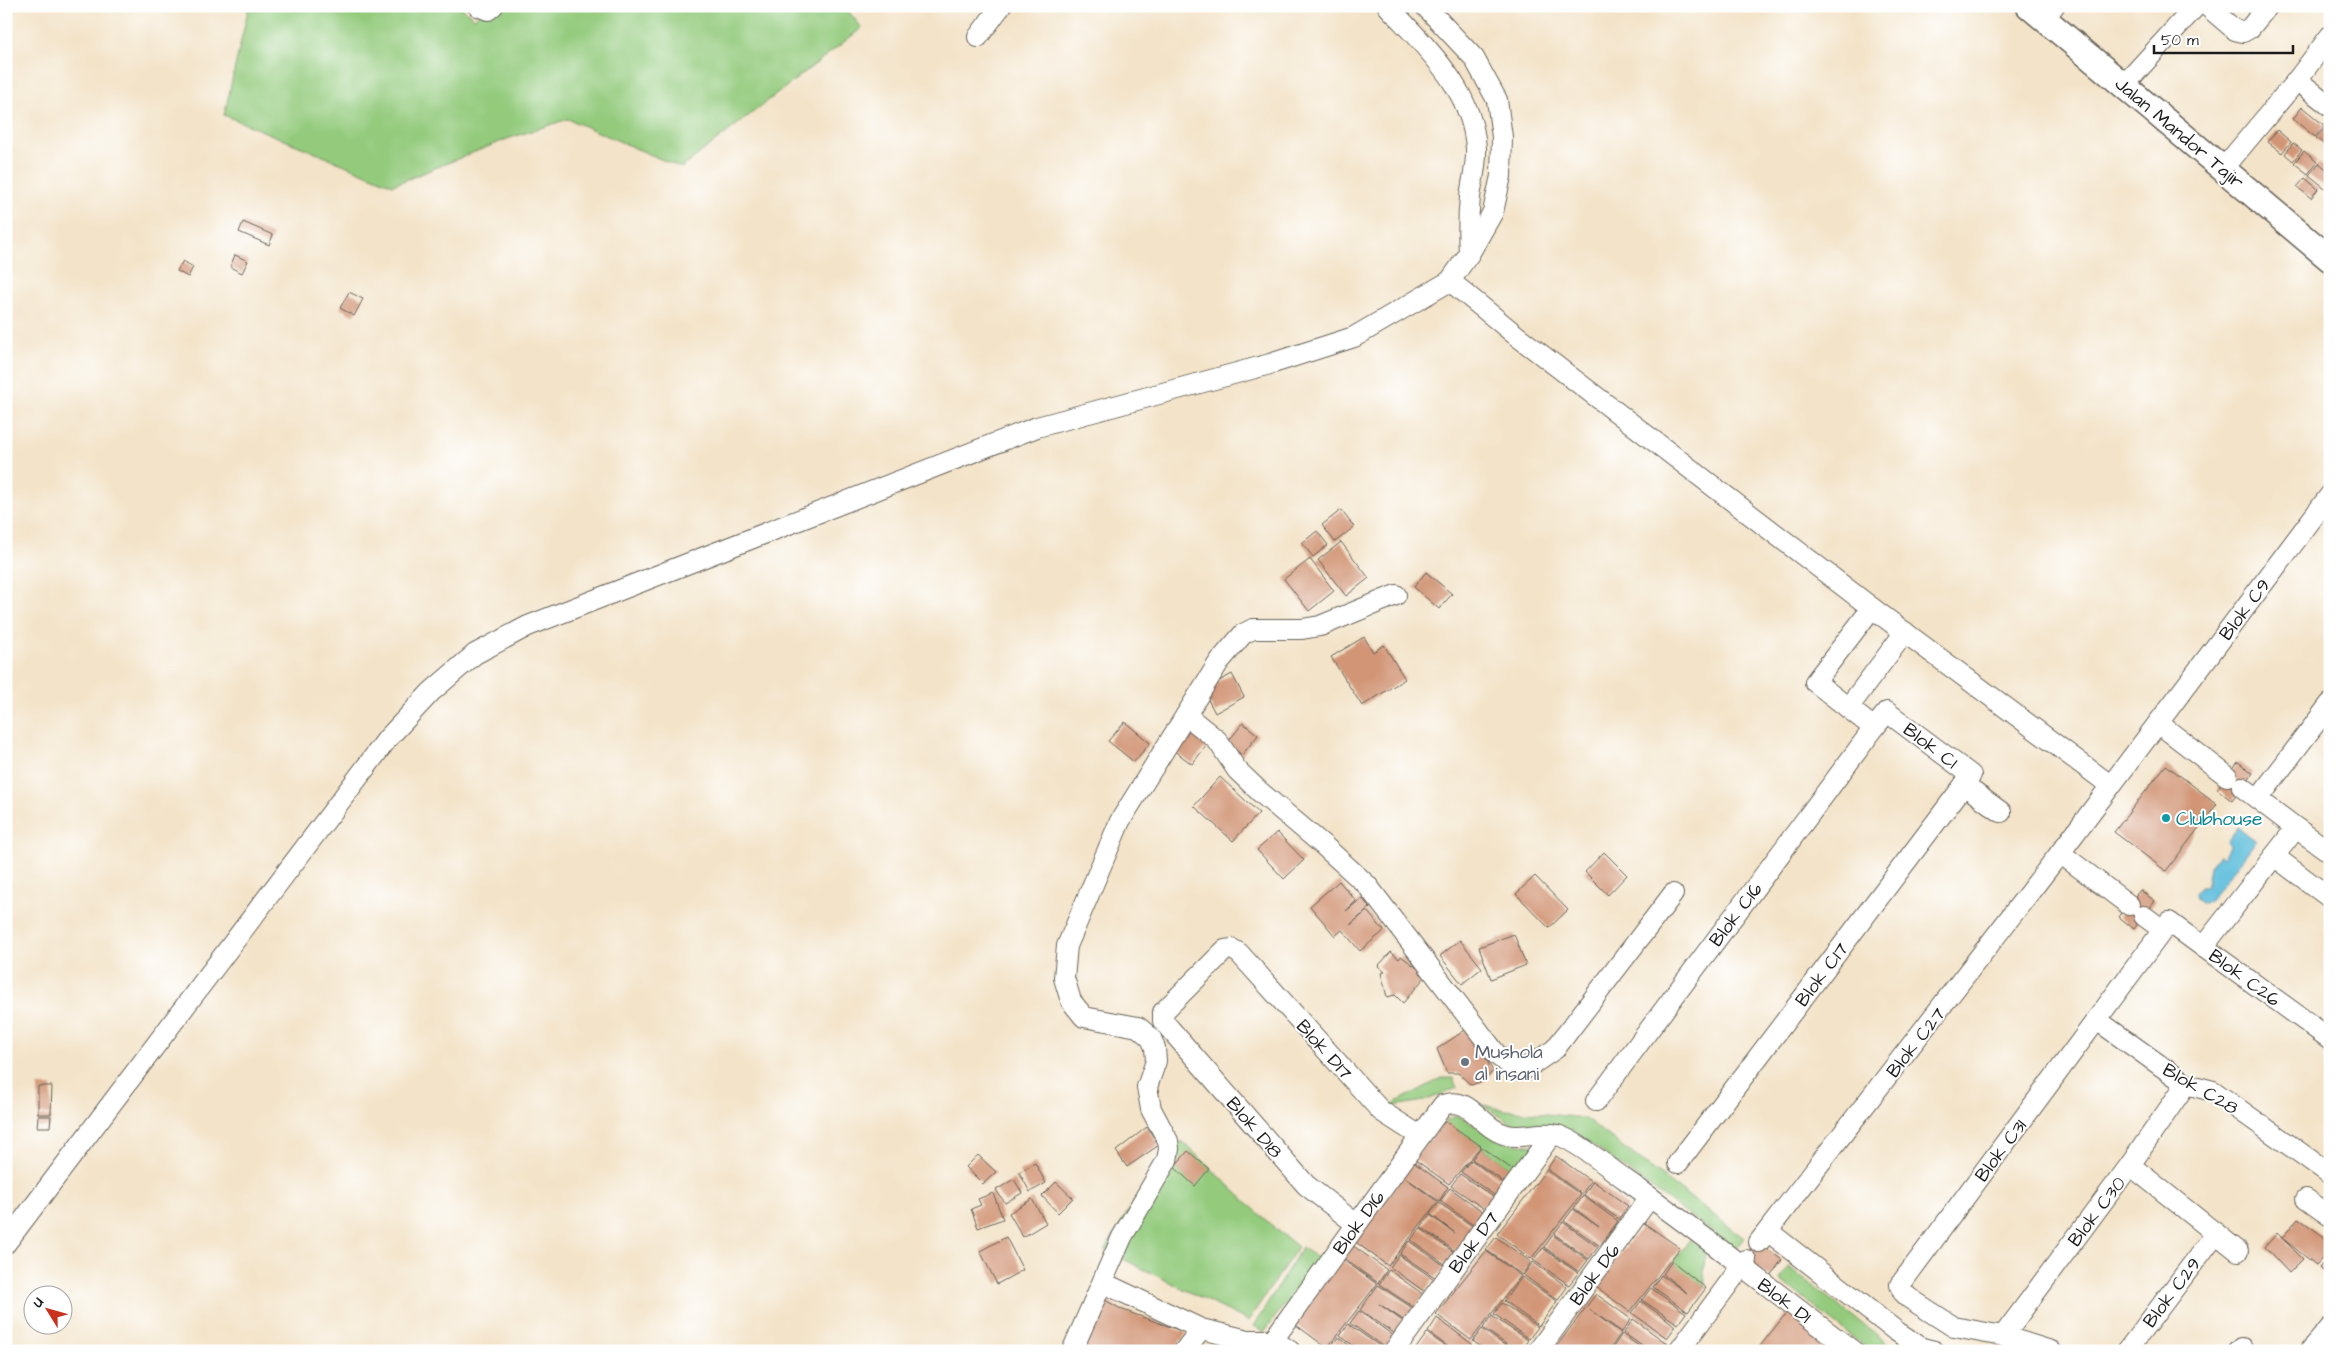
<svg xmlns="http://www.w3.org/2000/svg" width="2336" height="1357" viewBox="0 0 2336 1357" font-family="'Architects Daughter',sans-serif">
<rect width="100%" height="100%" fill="#fff"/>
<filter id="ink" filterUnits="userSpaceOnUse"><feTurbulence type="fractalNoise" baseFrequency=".02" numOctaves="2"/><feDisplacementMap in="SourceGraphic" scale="10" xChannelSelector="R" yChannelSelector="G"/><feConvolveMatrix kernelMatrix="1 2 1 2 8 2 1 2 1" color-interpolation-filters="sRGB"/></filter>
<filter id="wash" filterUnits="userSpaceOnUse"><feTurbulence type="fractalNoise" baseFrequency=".0096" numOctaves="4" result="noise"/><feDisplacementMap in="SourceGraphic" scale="20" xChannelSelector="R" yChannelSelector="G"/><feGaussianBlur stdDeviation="1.12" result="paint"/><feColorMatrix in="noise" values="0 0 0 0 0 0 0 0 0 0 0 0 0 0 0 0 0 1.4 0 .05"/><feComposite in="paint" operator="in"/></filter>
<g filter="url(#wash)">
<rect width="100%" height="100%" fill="#f3e3c8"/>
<!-- green -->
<g fill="#93ca7c" stroke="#58734c">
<path d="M249 6H459L475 18 484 6H844L862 28 681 168 568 119 507 139 393 185 224 115Z"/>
<path d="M1442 1078H1453L1457 1088 1424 1101 1387 1107Z"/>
<path d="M1480 1104 1505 1110 1585 1118 1744 1238 1735 1249 1572 1130 1513 1124Z"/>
<path d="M1457 1115 1500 1141 1535 1146 1516 1172 1445 1121Z"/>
<path d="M1182 1141 1269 1223 1298 1247 1248 1321 1105 1250 1146 1181Z"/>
<path d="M1690 1239 1705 1251 1704 1274 1706 1288 1672 1264Z"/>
<path d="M1302 1247 1319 1259 1264 1332 1254 1326Z"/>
<path d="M1788 1267 1898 1351H1870L1780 1280Z"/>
</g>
<!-- water -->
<path fill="#5dbddb" stroke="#3c6c7c" d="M2238 827 2256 841 2209 902 2202 904 2196 899 2195 893 2200 887H2205L2207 884 2210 866 2219 855 2223 858 2230 845 2227 842Z"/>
<g id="blocks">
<!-- building -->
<g fill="#d29677">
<path d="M2302 107 2324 125 2315 137 2293 119Z"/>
<path d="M2326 126 2330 129V149L2316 138Z"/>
<path d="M2277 130 2291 142 2282 153 2268 142Z"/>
<path d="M2293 143 2302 150 2293 161 2285 154Z"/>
<path d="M2304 151 2317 162 2308 174 2294 163Z"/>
<path d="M2319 163 2330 172V192L2309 175Z"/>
<path d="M2305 178 2318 189 2311 198 2297 187Z"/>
<path d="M243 222 273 235 269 245 239 232Z"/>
<path d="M235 255 248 261 242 273 230 267Z"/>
<path d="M183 261 193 267 188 277 177 271Z"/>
<path d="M349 292 363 299 354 316 340 308Z"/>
<path d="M1341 510 1354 527 1335 542 1322 525Z"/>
<path d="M1317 531 1328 545 1313 557 1302 543Z"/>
<path d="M1341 542 1369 578 1346 596 1318 560Z"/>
<path d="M1310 559 1334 591 1309 611 1284 579Z"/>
<path d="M1426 572 1452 594 1439 609 1414 587Z"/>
<path d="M1364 637 1373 652 1384 645 1405 679 1362 706 1331 657Z"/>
<path d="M1232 674 1244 697 1215 713 1203 690Z"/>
<path d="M1125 722 1150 743 1134 762 1108 741Z"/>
<path d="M1187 723 1210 741 1192 764 1169 747Z"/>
<path d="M1243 723 1258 735 1242 755 1227 743Z"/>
<path d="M2238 762 2253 773 2232 801 2217 789Z"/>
<path d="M2166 765 2217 804 2166 871 2114 832Z"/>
<path d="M1220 777 1259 813 1233 841 1194 806Z"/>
<path d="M1277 832 1304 860 1284 879 1257 850Z"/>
<path d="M1604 852 1627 875 1608 895 1585 872Z"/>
<path d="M1535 876 1568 910 1549 928 1516 894Z"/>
<path d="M1339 881 1356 901 1346 911 1362 898 1370 908 1350 925 1367 911 1384 931 1360 951 1342 930 1335 936 1310 906Z"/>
<path d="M2140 890 2155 901 2134 929 2119 917Z"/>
<path d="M1514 934 1526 965 1491 979 1479 947Z"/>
<path d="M1460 940 1482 968 1462 984 1440 956Z"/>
<path d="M1391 952 1399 959 1401 956 1421 971 1420 973 1425 977 1403 1003 1395 995 1387 997 1381 973 1385 972 1378 966Z"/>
<path d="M1468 1028 1493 1071 1484 1081 1471 1085 1458 1073H1447L1437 1049Z"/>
<path d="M38 1086H52L51 1114H38Z"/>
<path d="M38 1116H51L50 1127H37Z"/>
<path d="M1445 1121 1481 1146 1449 1184 1414 1159Z"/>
<path d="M1147 1127 1159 1145 1127 1167 1116 1151Z"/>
<path d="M1481 1147 1516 1172 1507 1184 1472 1159Z"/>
<path d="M1188 1151 1209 1169 1195 1186 1174 1167Z"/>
<path d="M978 1155 996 1172 983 1184 966 1167Z"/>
<path d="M1556 1156 1591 1181 1582 1194 1547 1169Z"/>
<path d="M1471 1160 1506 1185 1497 1197 1461 1172Z"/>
<path d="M1413 1162 1448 1187 1439 1201 1403 1176Z"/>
<path d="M1035 1163 1046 1183 1030 1192 1019 1172Z"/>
<path d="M1546 1170 1581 1195 1531 1259 1497 1234Z"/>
<path d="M1460 1174 1495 1198 1486 1210 1451 1186Z"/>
<path d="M1403 1176 1438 1202 1388 1266 1353 1240Z"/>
<path d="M1014 1179 1022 1193 1005 1203 996 1190Z"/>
<path d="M1593 1181 1628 1206 1619 1219 1584 1195Z"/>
<path d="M1056 1182 1073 1198 1058 1213 1042 1196Z"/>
<path d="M1450 1188 1485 1213 1475 1226 1440 1201Z"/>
<path d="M993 1193 1003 1219 978 1228 971 1209 981 1205 978 1199Z"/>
<path d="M1583 1196 1618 1221 1600 1246 1564 1221 1573 1209 1599 1227 1574 1208Z"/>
<path d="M1032 1199 1046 1223 1023 1237 1009 1213Z"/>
<path d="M1439 1203 1474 1227 1456 1252 1421 1227 1430 1215 1455 1233 1430 1214Z"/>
<path d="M2298 1218 2330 1241V1250L2316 1265 2282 1238Z"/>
<path d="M1563 1222 1598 1247 1589 1259 1554 1234Z"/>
<path d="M1644 1223 1680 1248 1630 1312 1595 1286Z"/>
<path d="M1420 1228 1455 1253 1446 1265 1411 1240Z"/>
<path d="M2277 1233 2303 1259 2289 1273 2265 1247Z"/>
<path d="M1553 1235 1588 1260 1579 1272 1544 1247Z"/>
<path d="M1006 1237 1023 1270 997 1284 980 1251Z"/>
<path d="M1496 1237 1531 1262 1522 1275 1486 1250Z"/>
<path d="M1409 1241 1445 1266 1436 1278 1400 1254Z"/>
<path d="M1757 1241 1782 1260 1769 1277 1744 1257Z"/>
<path d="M1352 1245 1387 1270 1378 1283 1343 1258Z"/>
<path d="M1543 1248 1578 1273 1569 1285 1533 1260Z"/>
<path d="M1486 1251 1521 1276 1471 1340 1436 1314Z"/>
<path d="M1399 1255 1434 1279 1425 1292 1390 1267Z"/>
<path d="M2330 1255V1276L2319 1268Z"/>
<path d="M1342 1259 1377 1284 1327 1348 1292 1322Z"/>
<path d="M1672 1261 1706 1288 1688 1312 1653 1287 1661 1275 1687 1293 1663 1274Z"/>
<path d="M1533 1262 1567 1287 1558 1300 1523 1275Z"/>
<path d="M1389 1270 1424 1295 1415 1308 1379 1284Z"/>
<path d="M1522 1277 1557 1301 1539 1326 1504 1301Z"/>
<path d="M1378 1285 1414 1309 1405 1321 1379 1304 1404 1322 1395 1334 1360 1310Z"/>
<path d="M1651 1288 1686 1313 1678 1324 1642 1300Z"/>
<path d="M1596 1294 1631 1319 1622 1332 1590 1310 1621 1333 1609 1351H1553Z"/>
<path d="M1101 1298 1123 1310 1187 1333 1173 1351H1076Z"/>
<path d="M1641 1301 1676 1326 1667 1338 1632 1313Z"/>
<path d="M1502 1303 1538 1327 1529 1339 1494 1314Z"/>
<path d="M1792 1306 1849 1351H1756Z"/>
<path d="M1359 1311 1394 1336 1385 1348 1350 1323Z"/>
<path d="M1492 1316 1528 1340 1520 1351H1516L1483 1328Z"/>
<path d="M1437 1318 1472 1344 1467 1351H1454L1428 1332Z"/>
<path d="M1633 1319 1668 1344 1663 1351H1649L1624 1333Z"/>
<path d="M1348 1324 1384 1349 1382 1351H1361L1340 1336Z"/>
<path d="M1482 1329 1513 1351H1487L1473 1341Z"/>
<path d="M1427 1333 1452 1351H1414Z"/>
<path d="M1622 1334 1646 1351H1620L1614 1346Z"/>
<path d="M1338 1337 1357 1351H1332L1329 1349Z"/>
</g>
</g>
</g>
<g filter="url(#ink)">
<use href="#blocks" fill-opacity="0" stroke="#676258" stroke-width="1"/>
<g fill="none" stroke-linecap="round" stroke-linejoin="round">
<defs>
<g id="minor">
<path d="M478 6 488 10 493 6"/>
<path d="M1388 6C1426 48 1472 88 1476 148 1477 164 1472 181 1470 197 1468 216 1468 235 1469 254"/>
<path d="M2207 6 2235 30 2243 32 2250 28 2268 6"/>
<path d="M2044 19 2054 6"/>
<path d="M978 37 1001 6"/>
<path d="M2297 80 2330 106"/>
<path d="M2124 85 2196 6"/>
<path d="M2223 169 2297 80 2330 36"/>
<path d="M1450 281 1517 336 1872 608 2110 785"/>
<path d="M1872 608 1815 682 1874 728 1887 712 1971 775 1964 785 2001 812"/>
<path d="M1848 708 1905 632"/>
<path d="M1186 715 1217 740 1237 770 1260 792 1323 845 1367 885 1497 1055 1510 1065 1527 1068 1555 1049 1673 894"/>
<path d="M2158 723 2227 776"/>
<path d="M2258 799 2330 704"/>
<path d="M2296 828 2330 852"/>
<path d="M2060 853 2129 905"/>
<path d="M2274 856 2330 898"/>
<path d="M2163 930 2169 922 2330 1039"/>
<path d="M2203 947 2296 828 2242 787"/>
<path d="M2097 1020 2186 1084 2213 1091 2330 1174"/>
<path d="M1596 1101 1874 728"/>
<path d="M1678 1163 1964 785"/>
<path d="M2130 1165 2238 1251"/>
<path d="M2306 1199 2330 1216"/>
<path d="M1356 1224 1306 1185 1163 1021V1012L1225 950 1232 949 1239 953 1381 1111 1420 1136"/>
<path d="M1769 1232 1896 1331 1922 1348 1934 1351"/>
<path d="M1759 1242 2060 853 2330 495"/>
<path d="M6 1243 388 738 431 692 475 654 528 626 1037 427 1270 364 1354 337 1450 281 1469 254 1493 212 1501 176 1502 137 1497 100 1474 58 1425 6"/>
<path d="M1112 1287 1201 1329 1248 1340H1273L1290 1351"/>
<path d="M2003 1336 2130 1165 2186 1084"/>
<path d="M1273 1340 1443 1105C1472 1095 1479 1128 1507 1135 1522 1139 1543 1130 1560 1136 1579 1143 1608 1167 1626 1180 1703 1234 1777 1294 1853 1351"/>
<path d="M1072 1351 1122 1237 1167 1160 1169 1149 1168 1141 1151 1109 1147 1087 1156 1061 1155 1048 1151 1038 1138 1027 1084 1017 1071 1001 1064 978 1067 946 1120 821 1219 662 1243 634 1253 629H1302L1320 626 1396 595"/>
<path d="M1184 1351 1201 1329"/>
<path d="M1394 1351 1552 1134"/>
<path d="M1538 1351 1650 1197"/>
<path d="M1679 1351 1746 1260"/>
<path d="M2051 1351 2003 1336 1954 1327 1909 1298 1903 1292 1900 1285 2163 930 2144 916"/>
<path d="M2127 1351 2216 1233"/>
<path d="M2239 1351 2242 1348"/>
<path d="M2310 1351 2330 1328"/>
</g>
<path id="tertiary" d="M2029 6 2330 259"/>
</defs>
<!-- minor casing -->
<use href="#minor" stroke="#676258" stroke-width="22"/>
<!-- tertiary casing -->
<use href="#tertiary" stroke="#676258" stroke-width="28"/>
<!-- minor -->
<use href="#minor" stroke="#fff" stroke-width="20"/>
<!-- tertiary -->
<use href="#tertiary" stroke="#fff" stroke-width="25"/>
</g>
</g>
<!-- markers -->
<circle fill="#0f9aa8" stroke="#fff" stroke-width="2" cx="2166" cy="818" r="5"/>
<circle fill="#6b7280" stroke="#fff" stroke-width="2" cx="1465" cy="1062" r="5"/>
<g text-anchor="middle" stroke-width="4" stroke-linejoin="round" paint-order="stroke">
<!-- street labels -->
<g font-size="19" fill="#1c1c1c" stroke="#fff">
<text transform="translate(2180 132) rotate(40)" y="7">Jalan Mandor Tajir</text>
<text transform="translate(2244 609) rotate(-53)" y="7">Blok C9</text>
<text transform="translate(1931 745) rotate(37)" y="7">Blok C1</text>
<text transform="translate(1735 914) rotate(-53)" y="7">Blok C16</text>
<text transform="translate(1821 974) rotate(-53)" y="7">Blok C17</text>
<text transform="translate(2245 977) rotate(36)" y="7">Blok C26</text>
<text transform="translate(1915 1042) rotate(-52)" y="7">Blok C27</text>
<text transform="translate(1325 1049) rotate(48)" y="7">Blok D17</text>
<text transform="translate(2201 1088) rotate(30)" y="7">Blok C28</text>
<text transform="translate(1255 1127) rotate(49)" y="7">Blok D18</text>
<text transform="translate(2000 1150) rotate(-53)" y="7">Blok C31</text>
<text transform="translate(2096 1211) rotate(-53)" y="7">Blok C30</text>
<text transform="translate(1358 1222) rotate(-54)" y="7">Blok D16</text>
<text transform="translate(1473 1242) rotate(-54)" y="7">Blok D7</text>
<text transform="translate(1594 1274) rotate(-54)" y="7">Blok D6</text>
<text transform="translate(2171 1292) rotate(-53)" y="7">Blok C29</text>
<text transform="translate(1785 1300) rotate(37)" y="7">Blok D1</text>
</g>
<!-- culture labels -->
<g font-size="19" fill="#0d838f" stroke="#fff" text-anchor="start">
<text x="2176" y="825">Clubhouse</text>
</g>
<!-- worship labels -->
<g font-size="19" fill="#5b616d" stroke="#fff" text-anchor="start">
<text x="1475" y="1058">Mushola<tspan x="1475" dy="22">al insani</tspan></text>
</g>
</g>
<!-- margin -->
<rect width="2336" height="1357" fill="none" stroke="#fff" stroke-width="25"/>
<!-- north arrow -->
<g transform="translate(48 1310) rotate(307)"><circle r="24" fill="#ffffff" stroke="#a4a4a4"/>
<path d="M0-4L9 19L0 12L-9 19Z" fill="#c8321e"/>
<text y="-8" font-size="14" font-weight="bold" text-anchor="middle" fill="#1c1c1c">U</text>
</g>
<!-- scale -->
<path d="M2154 45v8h139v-8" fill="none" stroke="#1c1c1c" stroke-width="2.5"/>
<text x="2161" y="45" font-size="15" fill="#1c1c1c" stroke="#ffffff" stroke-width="4" paint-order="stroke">50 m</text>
</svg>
